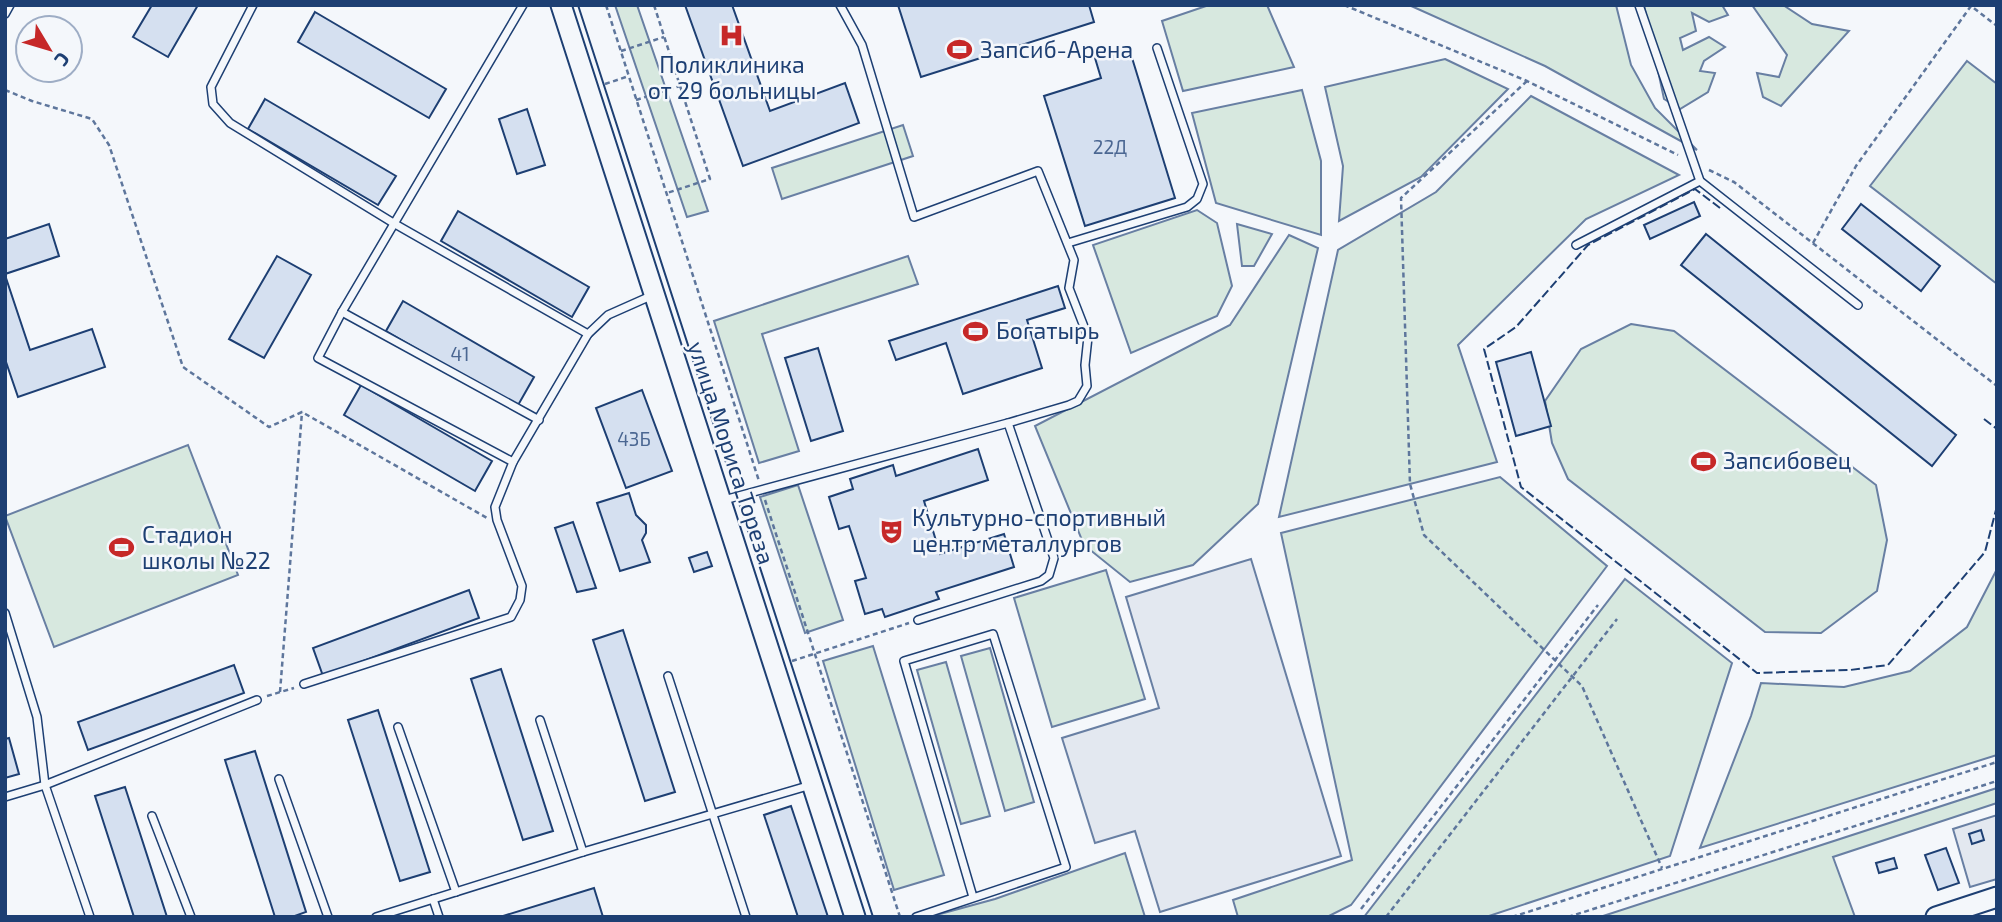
<svg xmlns="http://www.w3.org/2000/svg" width="2002" height="922" viewBox="0 0 2002 922" font-family="'Exo 2',sans-serif">
<rect width="100%" height="100%" fill="#f4f7fb"/>
<!-- green -->
<g fill="#d7e8df" stroke="#687fa3" stroke-width="2">
<path d="M615 5H637L708 211 687 217Z"/>
<path d="M1209 5H1267L1294 67 1183 91 1162 21Z"/>
<path d="M1409 5H1616L1631 65 1655 108 1697 150 1545 66Z"/>
<path d="M1644 5H1722L1728 15 1709 22 1692 13 1696 31 1680 38 1683 50 1709 37 1725 47 1704 61 1700 71 1715 73 1708 92 1680 109 1664 99Z"/>
<path d="M1752 5H1783L1812 24 1849 31 1781 106 1763 97 1757 73 1779 77 1787 55Z"/>
<path d="M1445 59 1508 89 1421 177 1339 221 1343 166 1325 87Z"/>
<path d="M1967 61 1997 84V284L1870 186Z"/>
<path d="M1302 90 1321 161V235L1216 203 1192 113Z"/>
<path d="M1531 96 1679 175 1586 219 1458 345 1497 462 1279 517 1338 250 1436 192Z"/>
<path d="M903 125 913 156 782 199 772 168Z"/>
<path d="M1197 210 1217 223 1232 286 1217 316 1131 353 1093 245Z"/>
<path d="M1237 224 1272 234 1254 266H1242Z"/>
<path d="M1289 235 1318 248 1258 504 1193 565 1130 582 1084 545 1035 426 1230 325Z"/>
<path d="M908 256 918 284 762 334 799 451 759 463 714 321Z"/>
<path d="M1631 324 1674 331 1876 485 1887 540 1877 591 1821 633 1765 632 1568 479 1552 443 1545 401 1581 349Z"/>
<path d="M188 445 238 575 54 647 5 516Z"/>
<path d="M1500 477 1607 566 1351 905 1327 917H1238L1233 900 1352 860 1281 533Z"/>
<path d="M798 485 843 620 805 633 760 497Z"/>
<path d="M1997 569V755L1700 848 1751 716 1761 683 1844 687 1910 671 1967 627Z"/>
<path d="M1106 570 1145 699 1052 727 1014 598Z"/>
<path d="M1625 579 1732 663 1670 856 1486 917H1364Z"/>
<path d="M873 646 944 875 894 890 823 661Z"/>
<path d="M990 648 1034 802 1005 811 961 656Z"/>
<path d="M946 662 990 816 961 824 917 670Z"/>
<path d="M1997 788V803L1833 857 1855 917H1600Z"/>
<path d="M1125 853 1145 917H929L995 899Z"/>
</g>
<!-- parking -->
<g fill="#e3e8f0" stroke="#687fa3" stroke-width="2">
<path d="M1251 559 1341 856 1160 912 1135 831 1095 843 1062 738 1159 708 1126 597Z"/>
<path d="M1997 815V879L1970 887 1953 829Z"/>
</g>
<!-- building -->
<g fill="#d5e0f0" stroke="#1d3f73" stroke-width="2">
<path d="M152 5H198L168 57 133 37Z"/>
<path d="M685 5H732L770 111 845 83 859 123 743 166Z"/>
<path d="M898 5H1089L1094 22 921 77Z"/>
<path d="M315 12 446 89 429 118 298 42Z"/>
<path d="M1129 48 1175 198 1085 226 1044 96 1101 78 1095 58Z"/>
<path d="M265 99 396 176 378 205 248 129Z"/>
<path d="M527 109 545 165 517 174 499 119Z"/>
<path d="M1694 202 1700 216 1650 239 1644 225Z"/>
<path d="M1861 204 1940 266 1921 291 1842 229Z"/>
<path d="M458 211 589 287 572 317 441 241Z"/>
<path d="M49 224 59 256 5 274V239Z"/>
<path d="M1706 234 1956 435 1932 466 1681 265Z"/>
<path d="M277 256 311 275 264 358 229 339Z"/>
<path d="M5 275 30 350 92 329 105 367 18 397 5 359Z"/>
<path d="M1058 286 1065 308 1027 320 1042 368 963 394 946 343 896 360 889 341Z"/>
<path d="M403 301 534 377 517 407 386 331Z"/>
<path d="M818 348 843 431 811 441 785 358Z"/>
<path d="M1531 352 1551 426 1516 436 1496 362Z"/>
<path d="M361 385 492 461 475 491 344 415Z"/>
<path d="M642 390 672 471 626 488 596 408Z"/>
<path d="M978 449 988 480 924 501 940 554 1004 534 1014 567 936 592 939 599 885 617 882 609 865 614 855 581 866 578 849 526 839 529 829 497 853 489 850 479 893 465 896 476Z"/>
<path d="M629 493 636 515 646 525V533L642 540 650 562 620 571 597 503Z"/>
<path d="M573 522 596 588 577 592 555 528Z"/>
<path d="M707 552 712 566 694 572 689 558Z"/>
<path d="M469 590 479 618 323 676 313 648Z"/>
<path d="M623 630 675 792 645 801 593 640Z"/>
<path d="M234 665 244 693 88 750 78 722Z"/>
<path d="M501 669 553 831 523 840 471 679Z"/>
<path d="M378 710 430 872 400 881 348 720Z"/>
<path d="M9 738 19 774 5 778V739Z"/>
<path d="M255 751 306 912 292 917H275L225 760Z"/>
<path d="M125 787 167 917H134L95 796Z"/>
<path d="M791 806 828 917H798L764 815Z"/>
<path d="M1981 830 1984 840 1972 844 1969 834Z"/>
<path d="M1946 848 1959 883 1938 890 1925 855Z"/>
<path d="M1894 858 1897 868 1879 873 1876 863Z"/>
<path d="M594 888 603 917H500Z"/>
</g>
<g fill="none" stroke-linecap="round" stroke-linejoin="round">
<defs>
<g id="lane">
<path d="M253 5 211 87 213 104 230 123 395 224 588 334"/>
<path d="M1639 5 1700 181 1858 305"/>
<path d="M5 14 10 5"/>
<path d="M1068 243 1187 207 1197 199 1203 184 1157 48"/>
<path d="M1576 245 1700 181"/>
<path d="M342 312 539 420"/>
<path d="M513 462 318 358 342 312 523 5"/>
<path d="M724 500 1008 423 1069 405 1078 401 1087 386 1085 365 1088 337 1069 288 1074 260 1038 171 914 217 862 45 840 5"/>
<path d="M5 613 37 717 45 785 90 917"/>
<path d="M918 620 1041 581 1049 575 1054 558 1008 423"/>
<path d="M668 676 746 917"/>
<path d="M304 684 511 617 520 600 522 586 497 520 495 507 513 462 588 334 608 315 653 295"/>
<path d="M540 720 583 852"/>
<path d="M398 727 456 892"/>
<path d="M279 779 328 917"/>
<path d="M5 797 45 785 257 700"/>
<path d="M152 816 191 917"/>
<path d="M433 899 439 917"/>
<path d="M376 917 583 852 811 785"/>
<path d="M916 917 1066 867 993 634 904 661 973 897"/>
</g>
<g id="secondary">
<path d="M561 5 855 917"/>
<path d="M1936 917 1997 897"/>
</g>
</defs>
<!-- lane casing -->
<use href="#lane" stroke="#1d3f73" stroke-width="10"/>
<!-- secondary casing -->
<use href="#secondary" stroke="#1d3f73" stroke-width="23"/>
<!-- path -->
<g stroke="#5e769c" stroke-width="2.5" stroke-dasharray="5 3.5" stroke-linecap="butt">
<path d="M606 5 759 481"/>
<path d="M654 5 710 179 667 193"/>
<path d="M1344 5 1527 81 1678 155"/>
<path d="M621 51 664 37"/>
<path d="M1527 81 1401 198 1410 484 1424 535 1582 686 1662 868"/>
<path d="M605 84 629 76"/>
<path d="M5 90 32 101 92 119 109 145 183 367 269 427 302 412 487 518"/>
<path d="M636 100 680 86"/>
<path d="M1709 170 1734 182 1997 386"/>
<path d="M1813 243 1856 166 1971 6 1997 26"/>
<path d="M765 500 900 917"/>
<path d="M792 661 909 623"/>
<path d="M280 692 302 412"/>
<path d="M267 696 294 688"/>
<path d="M1361 909 1598 605"/>
<path d="M1386 917 1617 619"/>
<path d="M1512 917 1997 762"/>
<path d="M1568 917 1997 781"/>
</g>
<!-- lane -->
<use href="#lane" stroke="#f4f7fb" stroke-width="7"/>
<!-- secondary -->
<use href="#secondary" stroke="#f4f7fb" stroke-width="19"/>
<!-- tram -->
<path stroke="#1d3f73" stroke-width="2" d="M578 5 873 917"/>
<!-- fence -->
<g stroke="#1d3f73" stroke-width="2" stroke-dasharray="9 3.5" stroke-linecap="butt">
<path d="M1720 208 1695 189 1588 245 1516 327 1484 349 1521 487 1757 673 1850 670 1888 665 1985 552 1997 506"/>
<path d="M1984 419 1997 429"/>
</g>
</g>
<!-- icons -->
<defs>
<symbol id="hospital-bare" viewBox="-9 -9 18 18"><path d="M-5-5h3v3.5h4V-5h3V5h-3V1.5h-4V5h-3Z" fill="#c62828" stroke="#f4f7fb" stroke-width="2.5" paint-order="stroke"/></symbol>
<symbol id="stadium-bare" viewBox="-9 -9 18 18"><path d="M0-5a6.5 5 0 1 0 0 10a6.5 5 0 1 0 0-10ZM-3.5-1.8h7v3.6h-7Z" fill="#c62828" stroke="#f4f7fb" stroke-width="2.5" paint-order="stroke"/></symbol>
<symbol id="theatre-bare" viewBox="-9 -9 18 18"><path d="M-5-5.5Q0-4 5-5.5V0Q5 5 0 6Q-5 5-5 0ZM-3.3-2.5H-1v1.5H-3.3ZM1-2.5H3.3v1.5H1ZM-2.8 1Q0 5.5 2.8 1Z" fill="#c62828" stroke="#f4f7fb" stroke-width="2.5" paint-order="stroke"/></symbol>
</defs>
<g fill-rule="evenodd">
<use href="#hospital-bare" x="714" y="18" width="35" height="35"/>
<use href="#stadium-bare" x="942" y="32" width="35" height="35"/>
<use href="#stadium-bare" x="958" y="314" width="35" height="35"/>
<use href="#stadium-bare" x="1686" y="444" width="35" height="35"/>
<use href="#theatre-bare" x="874" y="514" width="35" height="35"/>
<use href="#stadium-bare" x="104" y="530" width="35" height="35"/>
</g>
<g text-anchor="middle" stroke-width="5" stroke-linejoin="round" paint-order="stroke">
<!-- number labels -->
<g font-size="19" fill="#4b6792">
<text x="1110" y="154">22Д</text>
<text x="460" y="361">41</text>
<text x="634" y="446">43Б</text>
</g>
<!-- poi labels -->
<g font-size="23" fill="#1d3f73" stroke="#f4f7fb" text-anchor="start">
<text x="980" y="58">Запсиб-Арена</text>
<text x="732" y="73" text-anchor="middle">Поликлиника<tspan x="732" dy="26">от 29 больницы</tspan></text>
<text x="996" y="339">Богатырь</text>
<text x="1723" y="469">Запсибовец</text>
<text x="912" y="526">Культурно-спортивный<tspan x="912" dy="26">центр металлургов</tspan></text>
<text x="142" y="543">Стадион<tspan x="142" dy="26">школы №22</tspan></text>
</g>
<!-- street labels -->
<g font-size="23" fill="#1d3f73" stroke="#f4f7fb">
<text transform="translate(731 453) rotate(72)" y="8">улица Мориса Тореза</text>
</g>
</g>
<!-- border -->
<rect width="2002" height="922" fill="none" stroke="#1d3f73" stroke-width="14"/>
<!-- north arrow -->
<g transform="translate(49 49) rotate(128)"><circle r="33" fill="#f4f7fb" stroke="#9eadc5" stroke-width="2"/>
<path d="M0-5L12 26L0 18L-12 26Z" fill="#c62828"/>
<text y="-10" font-size="19" font-weight="bold" text-anchor="middle" fill="#1d3f73">С</text>
</g>
</svg>
